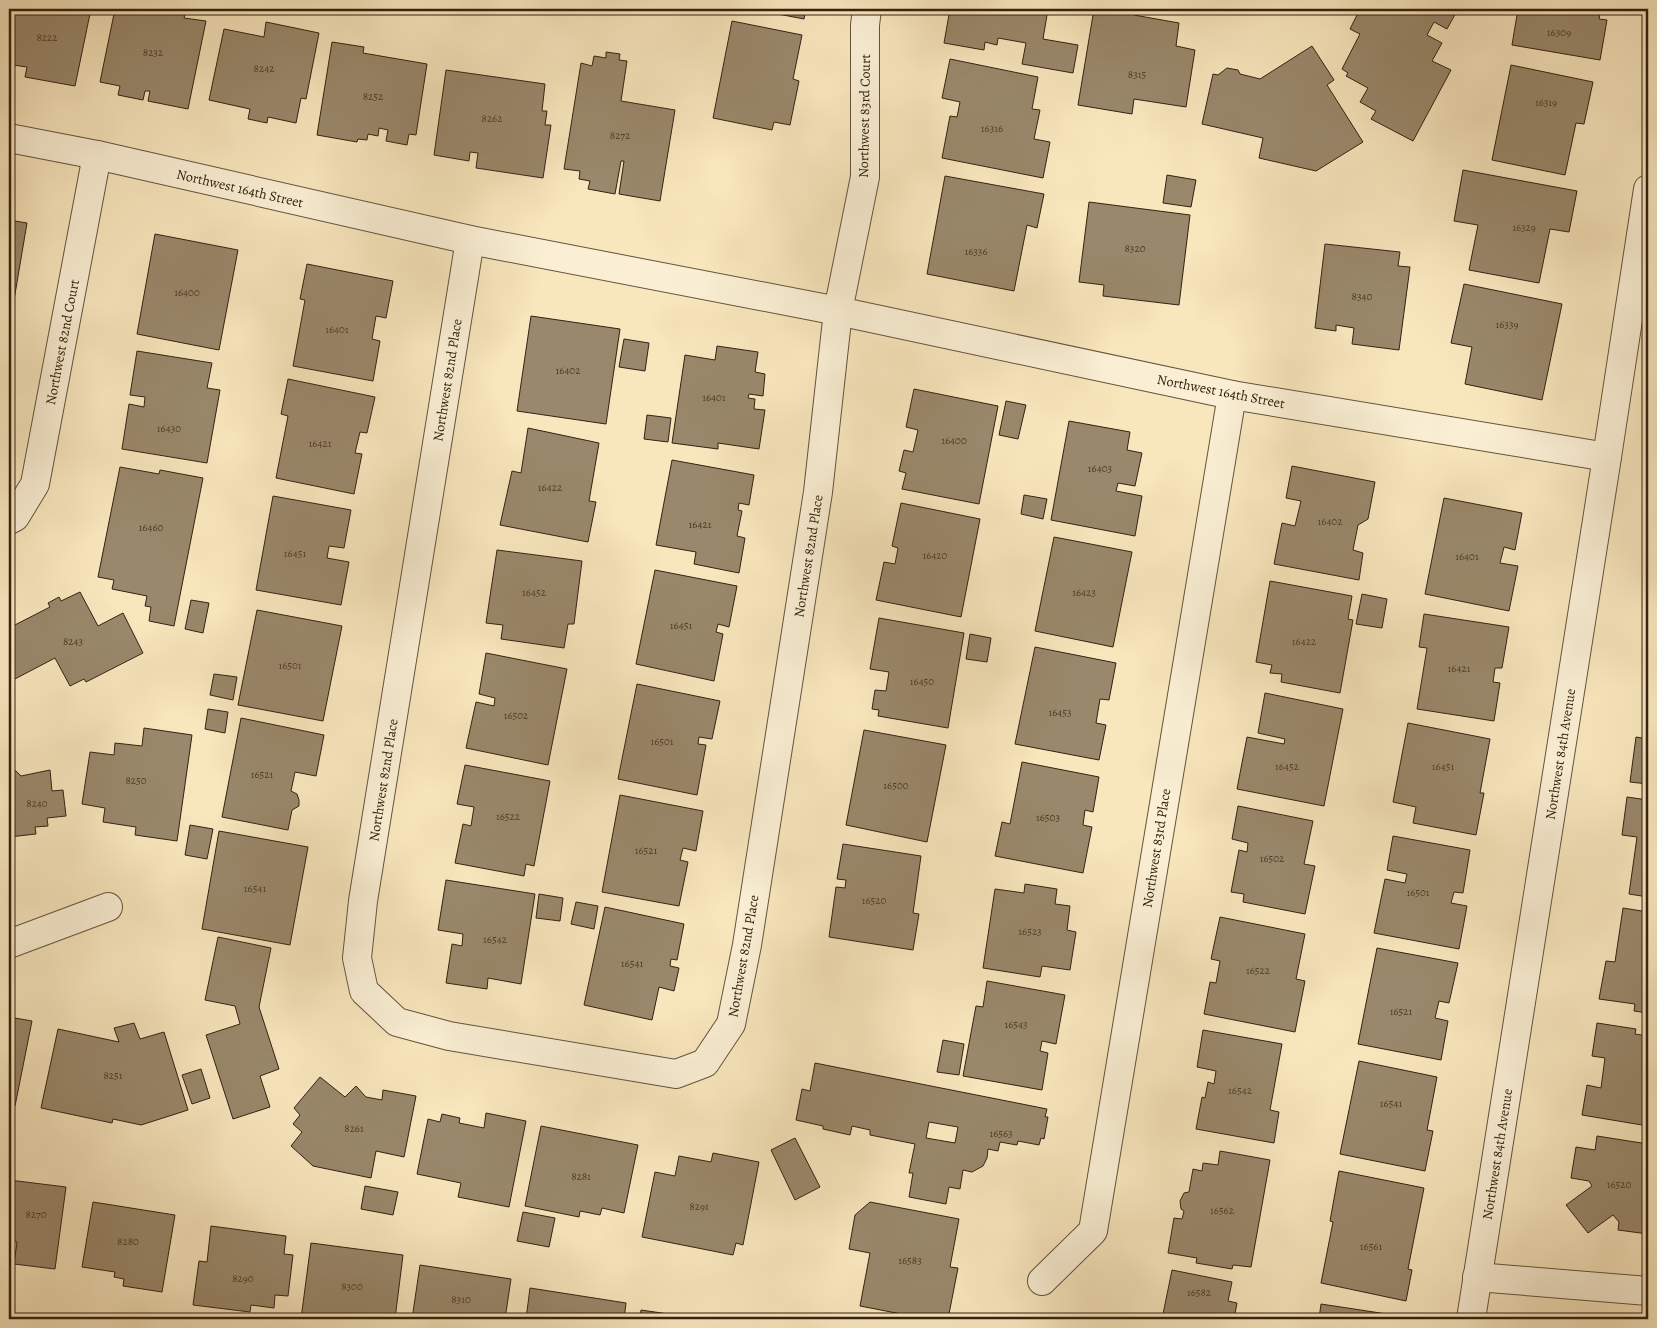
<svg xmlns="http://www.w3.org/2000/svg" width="1657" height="1328" viewBox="0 0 1657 1328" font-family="Alegreya,serif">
<rect width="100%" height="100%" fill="#f8e6bd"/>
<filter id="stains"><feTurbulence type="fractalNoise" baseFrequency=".004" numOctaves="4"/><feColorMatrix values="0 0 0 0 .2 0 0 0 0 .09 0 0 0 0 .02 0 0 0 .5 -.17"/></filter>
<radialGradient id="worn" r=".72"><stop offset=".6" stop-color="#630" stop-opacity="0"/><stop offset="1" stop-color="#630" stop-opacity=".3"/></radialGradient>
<!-- building -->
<g fill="#99886b" stroke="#332212" fill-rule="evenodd">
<path d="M9 9H91L75 86 25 77 27 67 13 65 11 73H9Z"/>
<path d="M115 9H176L186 11 184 18 206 21 188 109 148 101 150 91H145L143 100 118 95 120 86 100 82Z"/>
<path d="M542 9H571L570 13Z"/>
<path d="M752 9H806L804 19Z"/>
<path d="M950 9H1048L1043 39 1078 45 1073 73 1022 64 1026 43 998 38 997 45 985 42 984 50 944 43Z"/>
<path d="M1094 9H1135L1134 15 1179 23 1176 46 1195 50 1186 107 1134 99 1132 114 1078 105Z"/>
<path d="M1360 9H1458L1447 29 1434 22 1427 35 1442 43 1432 61 1451 70 1413 141 1371 119 1376 111 1360 102 1368 88 1346 76 1348 73 1342 69 1360 34 1350 29Z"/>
<path d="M1518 9H1601L1599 19 1607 20 1600 60 1512 45Z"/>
<path d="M732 21 802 35 793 79 799 81 790 125 774 122 772 130 713 118Z"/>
<path d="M266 22 319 33 306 99 301 98 296 123 268 117 267 123 248 119 250 109 209 100 224 29 264 37Z"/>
<path d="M332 42 364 47 363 53 427 64 416 135 409 134 407 145 386 141 388 130 379 128 378 136 368 134 367 140 358 139 357 142 317 135Z"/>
<path d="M1312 46 1334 80 1327 85 1363 142 1316 171 1259 158 1263 138 1202 124 1213 74 1218 75 1227 68 1238 70 1240 74 1260 79Z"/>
<path d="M606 52 620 54 619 60 627 61 621 101 675 110 660 201 619 194 624 161H621L615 194 588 189 590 181 579 179 580 171 564 169 581 63 592 66 594 56 606 58Z"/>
<path d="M950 59 1038 77 1032 109 1040 110 1034 139 1050 142 1043 178 942 158 950 116 957 117 960 102 942 98Z"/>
<path d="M1511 65 1593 82 1584 124 1576 123 1565 175 1492 160Z"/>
<path d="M446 70 545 84 542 111H547L545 125H551L543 178 476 168 478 153 470 152 469 161 434 155Z"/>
<path d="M1463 170 1577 191 1569 232 1550 229 1539 283 1469 270 1478 225 1454 221Z"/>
<path d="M1167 175 1196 180 1191 207 1163 203Z"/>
<path d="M945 176 1044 194 1037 228 1027 225 1014 291 927 274Z"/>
<path d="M1089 202 1190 215 1179 305 1103 296 1104 285 1079 282Z"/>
<path d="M9 220 27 223 14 300 9 299Z"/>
<path d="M155 234 238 250 219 350 137 334Z"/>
<path d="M1325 244 1400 252 1398 266 1410 267 1399 350 1352 344 1354 328 1336 325V331L1315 328Z"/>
<path d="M307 264 393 281 386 318 376 316 372 339 380 341 373 381 293 366 305 300 300 299Z"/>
<path d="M1464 284 1562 304 1542 400 1465 384 1472 347 1451 343Z"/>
<path d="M531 316 620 329 606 424 517 411Z"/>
<path d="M624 339 649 343 645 371 619 367Z"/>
<path d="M717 346 758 352 755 372 765 374 763 396 749 394 748 398 755 399 754 409 765 410 759 449 718 443V449L672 443 685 355 715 360Z"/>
<path d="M137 351 212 363 207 388 220 390 207 463 122 449 129 404 144 407 145 397 130 395Z"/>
<path d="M288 379 375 397 367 433 360 432 355 453 362 454 354 494 276 478 288 416 281 414Z"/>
<path d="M914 389 998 406 979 504 902 489 906 473 899 471 904 450 913 452 918 430 906 427Z"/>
<path d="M1006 401 1026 405 1018 439 999 435Z"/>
<path d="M647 415 671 418 668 442 644 439Z"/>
<path d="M1069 421 1130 432 1127 450 1142 453 1135 486 1118 483 1116 491 1142 496 1135 536 1051 520Z"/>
<path d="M528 428 599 443 589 501 596 502 588 542 500 525 512 471 521 473Z"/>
<path d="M672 460 754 475 749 505 739 503 738 510 742 511 737 536 745 538 739 573 694 564 696 552 656 545Z"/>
<path d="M1292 466 1375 482 1368 519 1358 525 1353 550 1363 553 1359 580 1274 564 1282 523 1295 526 1301 501 1286 498Z"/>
<path d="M120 467 159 474 160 470 203 478 174 626 149 621 151 607 145 606 147 596 112 589 114 580 98 577Z"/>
<path d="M1024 495 1047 499 1043 519 1021 514Z"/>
<path d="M273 496 351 510 344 548 329 546 327 558 349 562 341 605 256 590Z"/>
<path d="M1444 498 1522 513 1515 550 1504 547 1500 563 1518 566 1509 611 1425 594Z"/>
<path d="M901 503 980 519 961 617 876 600 884 562 895 564 898 548 892 546Z"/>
<path d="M1054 537 1132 552 1113 647 1035 631Z"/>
<path d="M497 550 582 561 574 624H568L564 648 501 639 503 625 486 623Z"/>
<path d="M655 570 737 586 729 627 718 624 716 632 723 634 714 681 636 664Z"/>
<path d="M1270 581 1352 596 1348 619 1353 620 1340 693 1281 682 1282 674 1270 673 1272 665 1256 662Z"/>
<path d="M80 592 98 626 123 613 143 653 86 682 84 679 70 686 55 658 11 681 9 677V628L50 607 48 603 59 597 61 601Z"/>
<path d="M1362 594 1387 599 1382 628 1356 624Z"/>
<path d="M191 600 209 603 203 633 185 629Z"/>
<path d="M257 610 342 626 323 721 238 705Z"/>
<path d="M1424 614 1509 627 1502 668H1495L1493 682 1500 683 1494 721 1417 709 1427 648 1419 647Z"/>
<path d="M879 618 964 633 948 728 878 716 879 710 872 709 875 690 886 691 889 672 870 669Z"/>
<path d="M970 634 991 638 987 662 966 659Z"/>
<path d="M1035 647 1116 663 1109 700 1100 699 1096 723 1106 725 1099 760 1015 744Z"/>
<path d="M486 653 567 669 548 765 466 748 476 702 494 706 495 698 479 694Z"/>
<path d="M214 674 237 677 233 700 210 695Z"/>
<path d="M637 684 720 701 712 739 699 737 698 744 706 745 697 795 618 779Z"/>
<path d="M1265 693 1343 709 1324 806 1237 789 1247 737 1284 744 1285 739 1258 733Z"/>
<path d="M208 709 228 712 225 733 205 729Z"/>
<path d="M241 718 324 735 316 776 295 772 291 791 297 794 299 800V806L292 810 288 830 222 817Z"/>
<path d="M1408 723 1490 739 1480 793H1484L1476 835 1413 823 1416 807 1393 802Z"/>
<path d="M144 728 192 735 177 841 135 835 136 827 103 822 105 808 82 804 90 752 114 755 115 743 142 746Z"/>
<path d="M864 730 946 745 927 842 846 825Z"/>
<path d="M1636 737 1648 739V784L1630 782Z"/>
<path d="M1022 762 1099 777 1093 812 1085 810 1083 825 1092 827 1083 873 995 856 1002 822 1010 824Z"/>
<path d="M465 765 550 781 534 866 526 864 524 876 455 863 463 824 471 826 474 807 457 804Z"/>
<path d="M50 770 52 791 63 790 66 816 47 818 48 826 35 827 36 834 9 837V771H16L21 776Z"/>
<path d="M620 795 703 811 696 851 683 848 680 860 688 862 679 906 602 892Z"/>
<path d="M1627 797 1648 800V897L1629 894 1637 837 1622 835Z"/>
<path d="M1238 806 1313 821 1304 864 1315 866 1305 914 1243 902 1244 894 1231 892 1239 850 1247 852 1248 843 1232 839Z"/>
<path d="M190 825 213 829 207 859 185 855Z"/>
<path d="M219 831 308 847 290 945 202 929Z"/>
<path d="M1393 836 1470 850 1463 893 1454 892 1451 903 1467 906 1459 949 1374 933 1385 879 1405 883 1407 874 1387 870Z"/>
<path d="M843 844 921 856 913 913 919 914 913 950 829 937 836 887 845 888 846 880 837 879Z"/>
<path d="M446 880 535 894 521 984 488 978 487 989 446 983 452 944 462 946 463 934 438 930Z"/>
<path d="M1025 884 1057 889 1055 904 1070 906 1067 930 1076 932 1070 970 1042 966 1040 977 983 968 995 889 1024 893Z"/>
<path d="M539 894 563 898 560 921 536 918Z"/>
<path d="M576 902 598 906 594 929 571 924Z"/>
<path d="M605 907 684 924 677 960 671 959 670 966 679 968 674 991 659 987 652 1020 584 1005Z"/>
<path d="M1623 908 1648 912V1013L1634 1011 1635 1004 1599 999 1606 961 1615 962Z"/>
<path d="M1220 917 1305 934 1296 979 1305 981 1295 1032 1204 1014 1210 982 1216 983 1220 961 1211 959Z"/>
<path d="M218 937 271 948 259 1007 279 1069 260 1076 270 1107 233 1119 206 1035 240 1024 235 1006 205 1000Z"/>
<path d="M1377 948 1458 963 1449 1003 1439 1001 1435 1018 1448 1021 1441 1060 1358 1044Z"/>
<path d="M987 981 1065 995 1056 1044 1042 1041 1040 1051 1048 1053 1042 1090 963 1076 976 1006 983 1007Z"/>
<path d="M9 1017 32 1021 15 1106 9 1104Z"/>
<path d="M134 1023 140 1039 164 1032 188 1110 141 1125 113 1119 112 1123 41 1108 58 1029 119 1042 114 1028Z"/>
<path d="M1597 1023 1636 1029 1635 1034 1648 1036V1126L1582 1115 1587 1085 1601 1088 1605 1058 1592 1056Z"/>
<path d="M1203 1030 1282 1044 1270 1110 1279 1112 1274 1143 1196 1129 1202 1097 1205 1098 1208 1082 1214 1084 1216 1071 1197 1067Z"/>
<path d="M943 1040 964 1044 959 1075 937 1072Z"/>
<path d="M1359 1061 1437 1077 1427 1130 1433 1131 1425 1171 1340 1154Z"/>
<path d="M815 1063 1047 1109 1045 1117H1048L1044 1139 1041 1138 1039 1145 1018 1141 1017 1145 1000 1142 998 1151 988 1149 987 1158 983 1166 972 1172 963 1170 960 1189 949 1187 946 1204 909 1197 913 1173H909L915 1144 870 1135V1130L852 1126 850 1135 823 1129V1126L796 1120 802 1089 810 1091ZM929 1122 958 1127 955 1143 926 1138Z"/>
<path d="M201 1069 210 1098 192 1104 182 1075Z"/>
<path d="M320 1077 345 1097 356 1086 366 1097 382 1100 383 1090 416 1096 404 1157 376 1151 371 1178 313 1166 291 1146 302 1132 293 1124 300 1115 294 1108Z"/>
<path d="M486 1113 526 1121 509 1207 458 1197 461 1183 417 1174 428 1119 440 1122 442 1114 460 1118 459 1123 484 1128Z"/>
<path d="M541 1126 638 1145 624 1213 602 1208 600 1215 580 1211 579 1217 525 1206Z"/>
<path d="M1597 1136 1648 1144V1234L1618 1230 1619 1222 1613 1215 1588 1233 1566 1205 1592 1186 1589 1181 1571 1178 1576 1147 1595 1150Z"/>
<path d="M795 1138 820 1187 795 1200 771 1150Z"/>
<path d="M1220 1151 1270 1160 1251 1267 1233 1265 1232 1269 1196 1263 1197 1258 1168 1253 1174 1218 1182 1219 1184 1211 1181 1209 1180 1201 1184 1193 1189 1192 1193 1169 1202 1171 1203 1163 1218 1165Z"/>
<path d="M713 1153 759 1162 743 1245 736 1243 733 1255 642 1237 655 1172 675 1176 679 1156 711 1162Z"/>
<path d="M1339 1171 1424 1188 1408 1269 1412 1270 1406 1301 1321 1283 1333 1222 1330 1221Z"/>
<path d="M9 1180 66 1187 55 1269 14 1264 17 1242 9 1241Z"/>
<path d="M365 1186 398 1192 393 1215 361 1209Z"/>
<path d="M93 1202 175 1215 162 1292 123 1286 124 1279 114 1277 115 1272 82 1267Z"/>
<path d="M870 1202 959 1219 950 1267 958 1268 948 1319H927L860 1306 870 1253 849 1249 855 1215Z"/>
<path d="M523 1212 555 1218 549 1247 517 1241Z"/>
<path d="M211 1226 286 1236 284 1254 293 1255 288 1296 275 1295 274 1308 251 1305 250 1312 193 1305 199 1261 207 1262Z"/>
<path d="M311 1243 403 1255 395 1319H353L334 1317V1319H301Z"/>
<path d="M420 1265 511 1279 505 1319H412Z"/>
<path d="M1172 1270 1232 1282 1228 1301 1237 1303 1234 1319H1162Z"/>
<path d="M530 1288 626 1303 624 1319H526Z"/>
<path d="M1321 1304 1400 1316V1319H1319Z"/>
<path d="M641 1310 703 1319H640Z"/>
</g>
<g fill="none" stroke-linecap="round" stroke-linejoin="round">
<defs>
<g id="minor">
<path d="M9 138 97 155 470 240 838 311 1232 395 1607 457"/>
<path d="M470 240 363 901 357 958 364 991 397 1022 449 1036 676 1074 705 1063 731 1024 747 945 818 492 838 311 865 177V25L867 9"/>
<path d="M9 520 15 517 35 484 97 155"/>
<path d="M9 944 108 907"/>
<path d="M1477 1277 1648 1291"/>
<path d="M1042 1281 1093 1231 1232 395"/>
<path d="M1471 1319 1607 457 1648 189"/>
</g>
</defs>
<!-- minor casing -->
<use href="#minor" stroke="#64533d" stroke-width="30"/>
<!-- minor -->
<use href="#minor" stroke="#faefd4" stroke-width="28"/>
</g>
<g text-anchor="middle" stroke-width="5" stroke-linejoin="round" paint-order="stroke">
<!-- number labels -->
<g font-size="11" fill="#4c3c28">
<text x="1559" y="36">16309</text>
<text x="47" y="41">8222</text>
<text x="153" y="56">8232</text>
<text x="264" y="72">8242</text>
<text x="1137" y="78">8315</text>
<text x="373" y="100">8252</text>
<text x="1546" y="106">16319</text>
<text x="492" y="122">8262</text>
<text x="992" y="132">16316</text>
<text x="620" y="139">8272</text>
<text x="1524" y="231">16329</text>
<text x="1135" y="252">8320</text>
<text x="976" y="255">16336</text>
<text x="187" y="296">16400</text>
<text x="1362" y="300">8340</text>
<text x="1507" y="328">16339</text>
<text x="337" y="333">16401</text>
<text x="568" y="374">16402</text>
<text x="714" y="401">16401</text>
<text x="169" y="432">16430</text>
<text x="954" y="444">16400</text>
<text x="320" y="447">16421</text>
<text x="1100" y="472">16403</text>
<text x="550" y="491">16422</text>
<text x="1330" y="525">16402</text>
<text x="700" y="528">16421</text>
<text x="151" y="531">16460</text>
<text x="295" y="557">16451</text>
<text x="935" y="559">16420</text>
<text x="1467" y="560">16401</text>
<text x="534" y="596">16452</text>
<text x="1084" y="596">16423</text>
<text x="681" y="629">16451</text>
<text x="73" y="645">8243</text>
<text x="1304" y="645">16422</text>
<text x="290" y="669">16501</text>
<text x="1459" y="672">16421</text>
<text x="922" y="685">16450</text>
<text x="1060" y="716">16453</text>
<text x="516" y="719">16502</text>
<text x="662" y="745">16501</text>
<text x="1287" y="770">16452</text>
<text x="1443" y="770">16451</text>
<text x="262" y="778">16521</text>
<text x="136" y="784">8250</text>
<text x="896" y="789">16500</text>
<text x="37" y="807">8240</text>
<text x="508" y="820">16522</text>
<text x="1048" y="821">16503</text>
<text x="646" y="854">16521</text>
<text x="1272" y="862">16502</text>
<text x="255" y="892">16541</text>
<text x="1418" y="896">16501</text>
<text x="874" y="904">16520</text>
<text x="1030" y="935">16523</text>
<text x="495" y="943">16542</text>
<text x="632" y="967">16541</text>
<text x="1258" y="974">16522</text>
<text x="1401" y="1015">16521</text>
<text x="1016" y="1028">16543</text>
<text x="113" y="1079">8251</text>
<text x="1240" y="1094">16542</text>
<text x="1391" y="1107">16541</text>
<text x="354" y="1132">8261</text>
<text x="1001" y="1137">16563</text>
<text x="581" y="1180">8281</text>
<text x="1619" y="1188">16520</text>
<text x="699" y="1210">8291</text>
<text x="1222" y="1214">16562</text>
<text x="36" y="1218">8270</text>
<text x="128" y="1245">8280</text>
<text x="1371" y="1250">16561</text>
<text x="910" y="1264">16583</text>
<text x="243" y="1282">8290</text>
<text x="352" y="1290">8300</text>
<text x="1199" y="1296">16582</text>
<text x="461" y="1303">8310</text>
</g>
<!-- street labels -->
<g font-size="14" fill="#332212" stroke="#faefd4">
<text transform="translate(864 116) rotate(-89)" y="5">Northwest 83rd Court</text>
<text transform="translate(240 188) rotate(13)" y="5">Northwest 164th Street</text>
<text transform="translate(62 342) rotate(-79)" y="5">Northwest 82nd Court</text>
<text transform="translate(447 380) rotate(-81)" y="5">Northwest 82nd Place</text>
<text transform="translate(1221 391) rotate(11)" y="5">Northwest 164th Street</text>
<text transform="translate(808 556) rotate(-81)" y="5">Northwest 82nd Place</text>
<text transform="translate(1560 754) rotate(-81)" y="5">Northwest 84th Avenue</text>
<text transform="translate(383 780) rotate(-81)" y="5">Northwest 82nd Place</text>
<text transform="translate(1156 848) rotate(-81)" y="5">Northwest 83rd Place</text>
<text transform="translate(743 956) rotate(-80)" y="5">Northwest 82nd Place</text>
<text transform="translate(1497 1154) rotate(-81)" y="5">Northwest 84th Avenue</text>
</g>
</g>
<!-- margin -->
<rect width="1657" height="1328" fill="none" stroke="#f8e6bd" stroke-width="30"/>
<rect x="10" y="10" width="1637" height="1308" fill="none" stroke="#332212" stroke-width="2.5"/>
<rect x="15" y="15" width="1627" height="1298" fill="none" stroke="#332212"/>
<rect width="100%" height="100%" filter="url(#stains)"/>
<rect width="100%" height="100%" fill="url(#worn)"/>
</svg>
